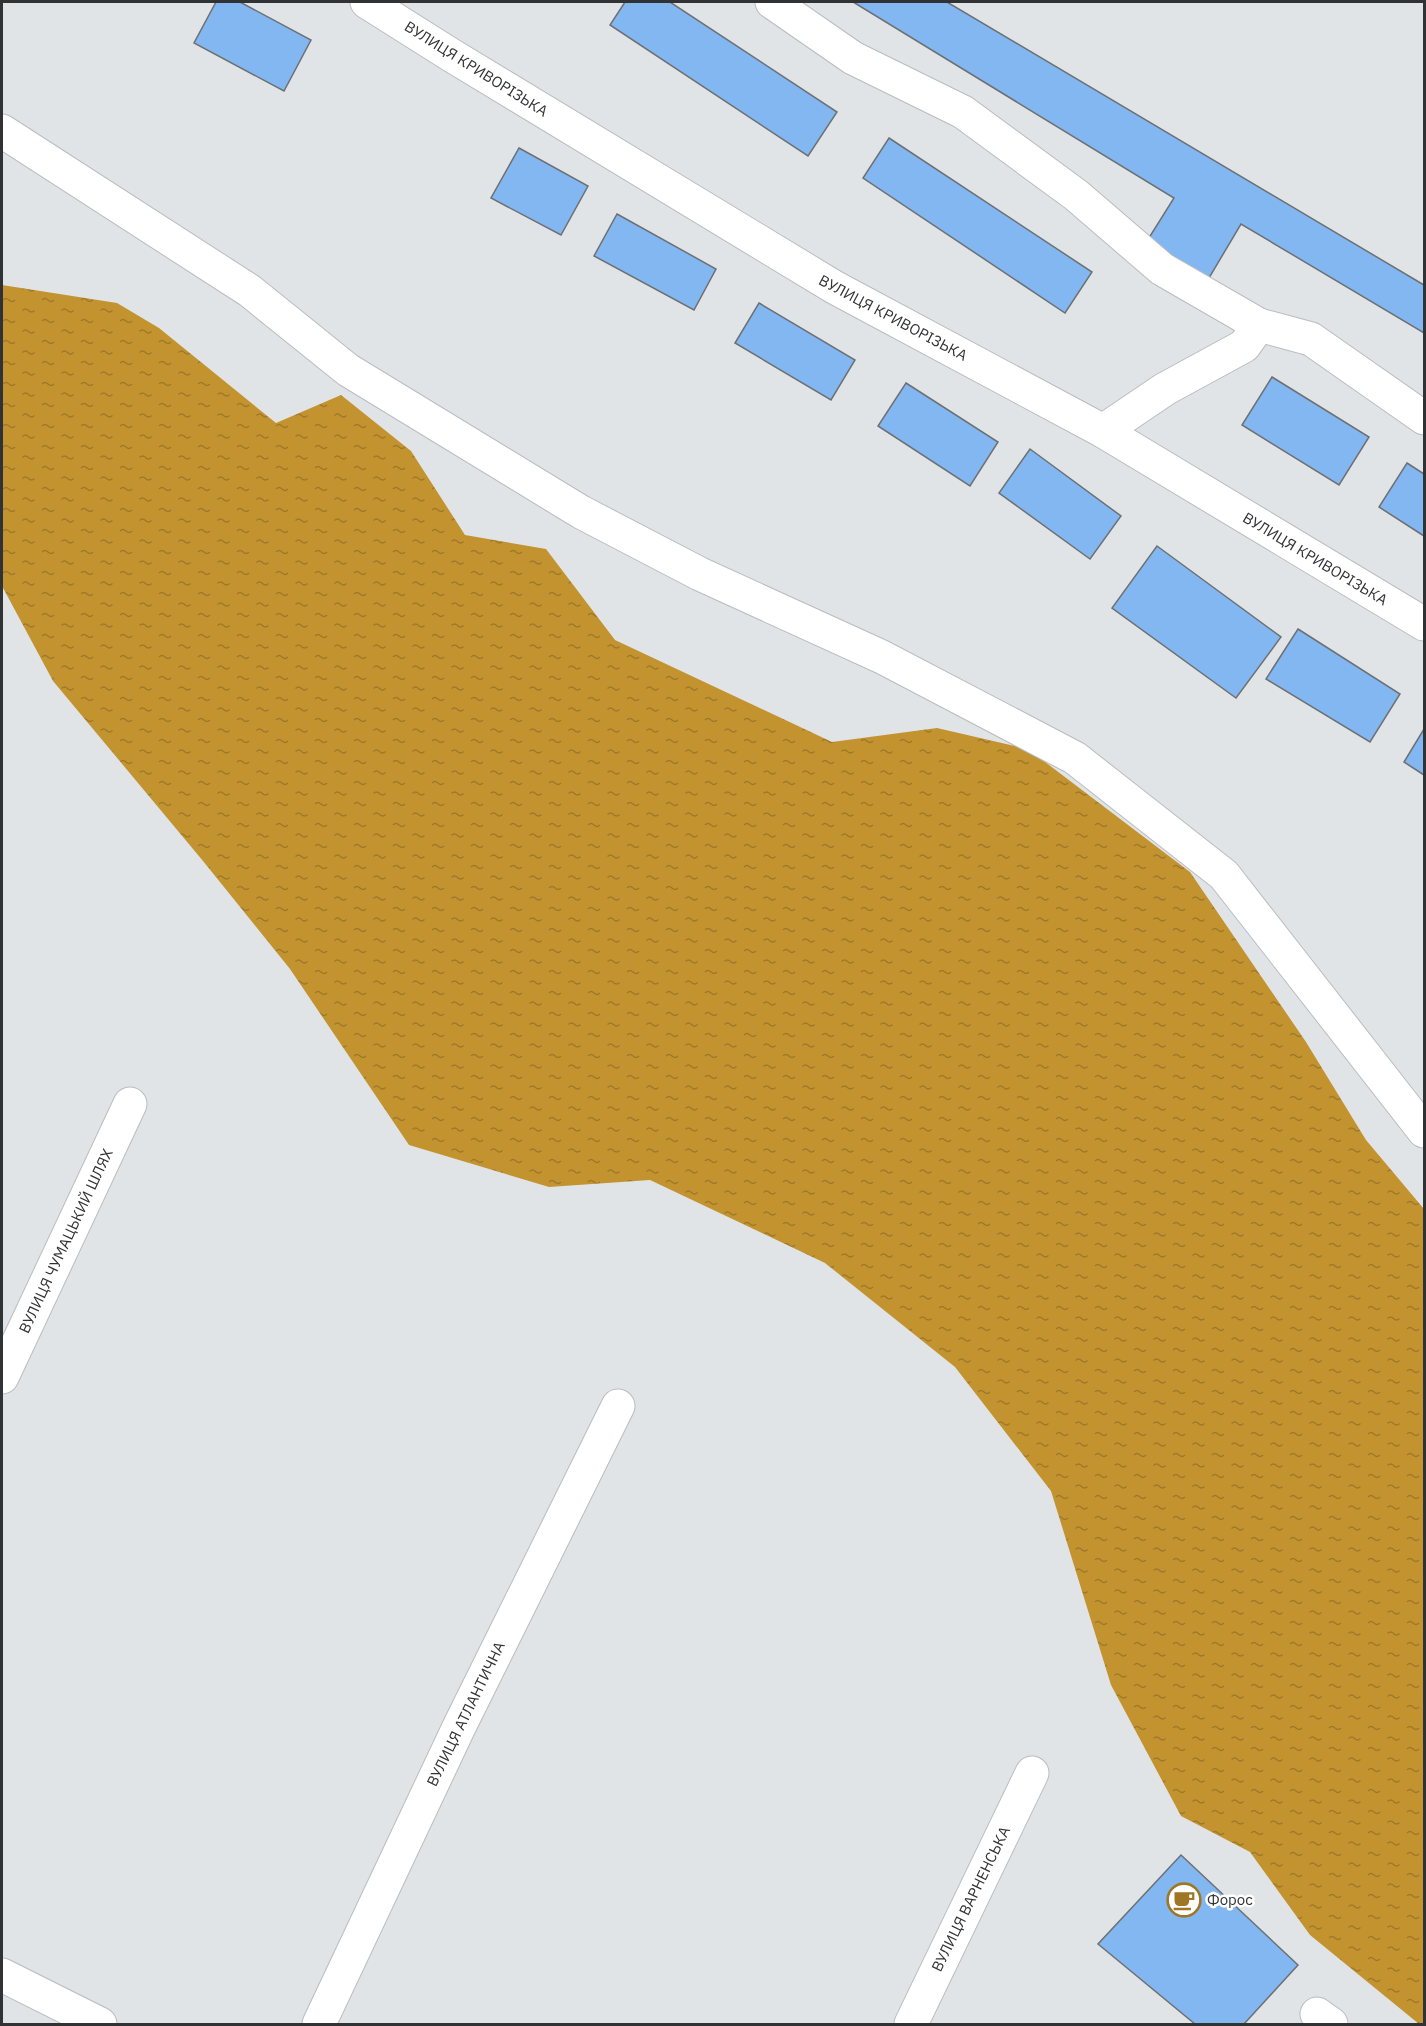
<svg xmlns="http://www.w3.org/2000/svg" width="1426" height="2026" viewBox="0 0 1426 2026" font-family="'IBM Plex Sans',sans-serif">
<defs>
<pattern id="water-ripples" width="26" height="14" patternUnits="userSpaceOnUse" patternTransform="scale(1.5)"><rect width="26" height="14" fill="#c3932f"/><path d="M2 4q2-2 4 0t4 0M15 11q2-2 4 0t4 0" fill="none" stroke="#9f7929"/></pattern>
</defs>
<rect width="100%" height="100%" fill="#e1e4e7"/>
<!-- water -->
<path fill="url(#water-ripples)" d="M2 285 117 303 159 328 276 423 341 395 411 451 465 535 546 549 615 640 832 742 937 728 1028 749 1190 872 1306 1042 1366 1140 1424 1209V2024H1419L1310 1935 1250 1852 1181 1816 1111 1685 1051 1491 955 1367 825 1263 650 1180 549 1187 409 1145 290 969 203 861 53 681 2 586Z"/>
<!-- building -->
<g fill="#82b7f1" stroke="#6d7073" stroke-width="1.5">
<path d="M216 2H240L311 40 284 91 194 43Z"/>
<path d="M625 2H670L837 112 808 156 610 25Z"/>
<path d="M853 2H947L1424 285V333L1241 224 1209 278 1147 241 1174 198Z"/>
<path d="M889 138 1092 272 1065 313 863 178Z"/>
<path d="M519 148 588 186 561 235 491 198Z"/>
<path d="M617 214 716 269 694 310 594 256Z"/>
<path d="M759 303 855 360 831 400 735 343Z"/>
<path d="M1272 377 1369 437 1339 485 1242 425Z"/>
<path d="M906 383 998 442 970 486 878 426Z"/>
<path d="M1030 449 1121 516 1090 559 999 493Z"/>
<path d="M1407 463 1424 474V536L1379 507Z"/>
<path d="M1157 546 1281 637 1236 698 1112 608Z"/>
<path d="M1298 629 1400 694 1370 742 1266 679Z"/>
<path d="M1424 729V775L1404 762Z"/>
<path d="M1181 1855 1298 1965 1244 2024H1195L1098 1944Z"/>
</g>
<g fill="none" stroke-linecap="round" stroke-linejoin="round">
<defs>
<g id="minor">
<path d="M367 2 451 55 834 287 1103 431 1424 624"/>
<path d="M772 2 853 58 963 112 1076 195 1162 269 1259 325 1244 346 1165 389 1103 431"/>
<path d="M2 131 250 291 348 370 581 512 700 574 882 657 1075 758 1224 875 1424 1131"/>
<path d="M1259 325 1311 339 1424 418"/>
<path d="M2 1377 130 1104"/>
<path d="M2 1975 100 2024"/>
<path d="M1317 2014 1331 2024"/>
<path d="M319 2024 459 1727 618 1406"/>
<path d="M911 2024 1032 1773"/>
</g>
</defs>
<!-- minor casing -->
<use href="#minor" stroke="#b9bcc0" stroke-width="35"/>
<!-- minor -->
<use href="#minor" stroke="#fff" stroke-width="33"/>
</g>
<!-- icons -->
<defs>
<symbol id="cafe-ring" viewBox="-11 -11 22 22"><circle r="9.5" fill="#fff" stroke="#9e7624" stroke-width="1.5"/><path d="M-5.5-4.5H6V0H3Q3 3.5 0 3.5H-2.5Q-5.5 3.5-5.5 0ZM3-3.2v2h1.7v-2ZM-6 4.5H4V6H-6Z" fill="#9e7624"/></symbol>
</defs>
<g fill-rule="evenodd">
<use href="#cafe-ring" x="1165" y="1881" width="38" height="38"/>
</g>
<g text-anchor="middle" stroke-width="5" stroke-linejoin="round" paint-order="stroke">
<!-- street labels -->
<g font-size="15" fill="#313234" stroke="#fff">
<text transform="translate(476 69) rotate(32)" y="5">ВУЛИЦЯ КРИВОРІЗЬКА</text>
<text transform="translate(893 318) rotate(28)" y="5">ВУЛИЦЯ КРИВОРІЗЬКА</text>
<text transform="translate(1315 559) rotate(31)" y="5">ВУЛИЦЯ КРИВОРІЗЬКА</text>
<text transform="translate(66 1241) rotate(-65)" y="5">ВУЛИЦЯ ЧУМАЦЬКИЙ ШЛЯХ</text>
<text transform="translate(466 1714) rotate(-64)" y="5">ВУЛИЦЯ АТЛАНТИЧНА</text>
<text transform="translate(971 1899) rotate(-64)" y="5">ВУЛИЦЯ ВАРНЕНСЬКА</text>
</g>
<!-- poi labels -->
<g font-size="15" fill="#313234" stroke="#fff" text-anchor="start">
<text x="1207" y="1905">Форос</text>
</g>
</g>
<!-- border -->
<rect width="1426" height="2026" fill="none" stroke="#313234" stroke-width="6"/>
</svg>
